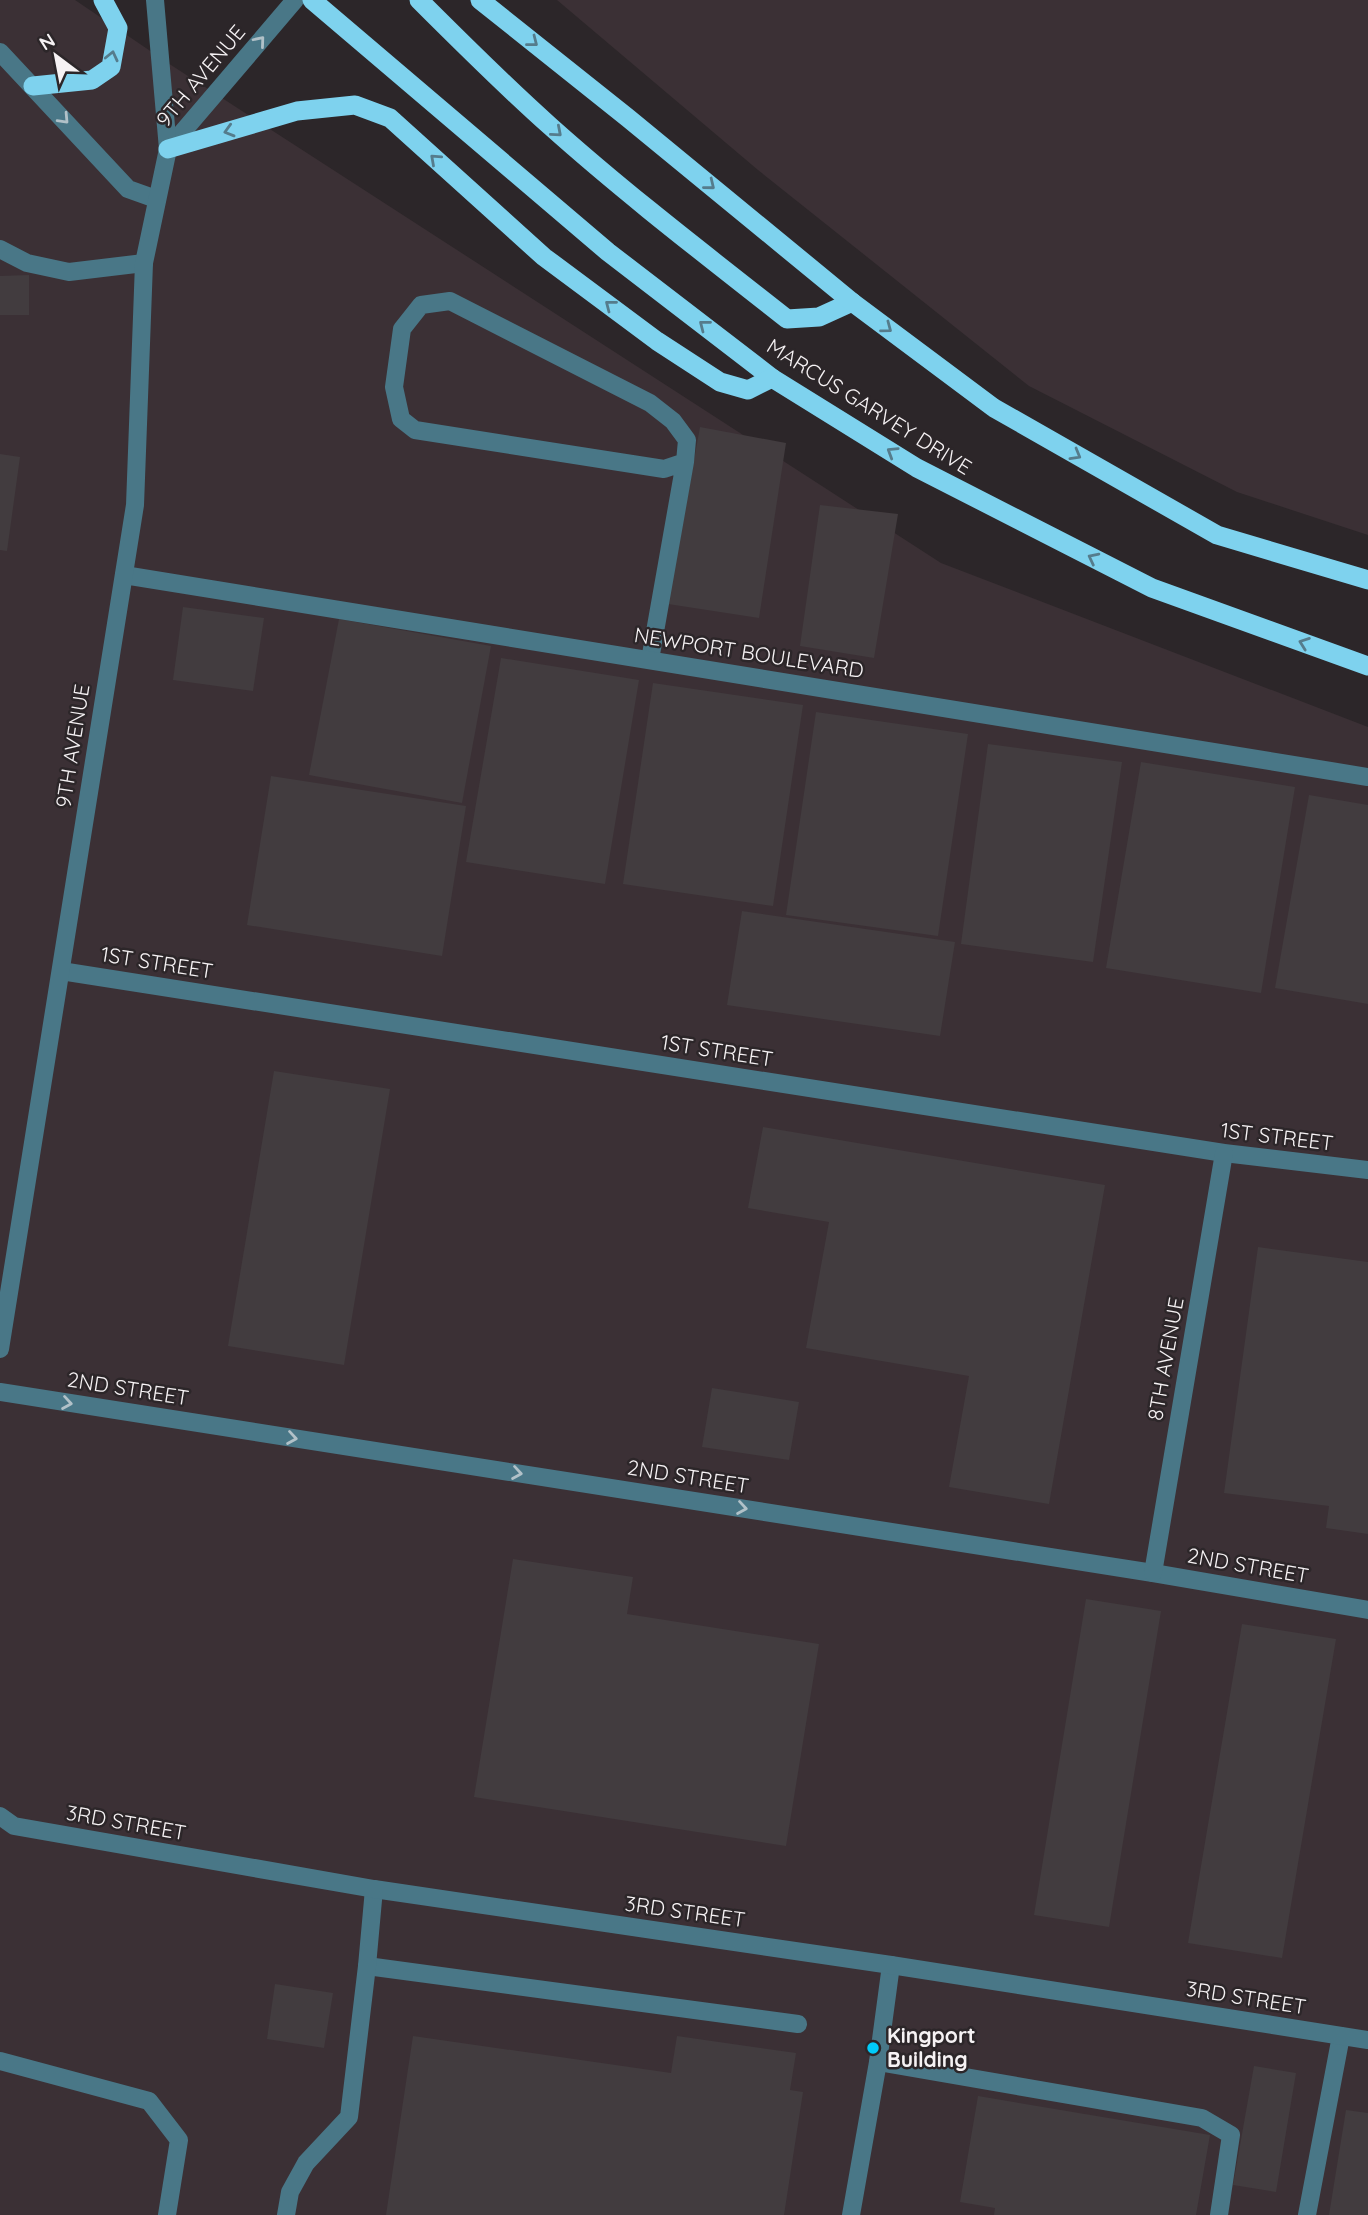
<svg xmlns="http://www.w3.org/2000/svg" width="1368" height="2215" viewBox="0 0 1368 2215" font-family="Quicksand,sans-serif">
<rect width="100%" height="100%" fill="#2c2629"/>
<!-- built -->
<g fill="#3b3035">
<path d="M0 0H75L171 65 941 563 1368 727V2215H0Z"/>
<path d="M557 0H1368V535L1237 492 1029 386 758 170Z"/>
</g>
<!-- building -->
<g fill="#423c3f">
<path d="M29 275V315H0V276Z"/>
<path d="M700 427 786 443 759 618 668 604Z"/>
<path d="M0 454 20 457 7 551 0 550Z"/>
<path d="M820 505 898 514 874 658 800 646Z"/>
<path d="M183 607 264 618 253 691 173 680Z"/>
<path d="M339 619 491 646 462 803 309 775Z"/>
<path d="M501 658 639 680 605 884 466 862Z"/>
<path d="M653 683 803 705 773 906 623 884Z"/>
<path d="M816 712 968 734 938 936 786 915Z"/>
<path d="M988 744 1122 762 1093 962 961 944Z"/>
<path d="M1141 762 1295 787 1261 993 1106 968Z"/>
<path d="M271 776 466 806 442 956 247 925Z"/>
<path d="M1309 795 1368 805V1004L1275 988Z"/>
<path d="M742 911 955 942 940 1036 727 1005Z"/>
<path d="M274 1071 390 1089 344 1365 228 1346Z"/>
<path d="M763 1127 1105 1185 1049 1504 949 1487 969 1376 806 1348 829 1222 748 1208Z"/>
<path d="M1258 1247 1368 1262V1534L1326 1528 1329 1506 1224 1493Z"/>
<path d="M712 1388 799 1402 789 1460 702 1447Z"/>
<path d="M513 1559 633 1577 627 1614 819 1644 786 1846 474 1797Z"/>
<path d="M1086 1599 1161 1611 1109 1927 1034 1915Z"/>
<path d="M1242 1624 1336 1639 1282 1958 1188 1943Z"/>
<path d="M275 1984 333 1993 324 2048 267 2039Z"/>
<path d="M413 2036 671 2073 677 2036 796 2053 790 2090 803 2092 784 2215H386Z"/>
<path d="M1254 2066 1296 2073 1276 2192 1233 2185Z"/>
<path d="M978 2096 1210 2135 1196 2215H994L995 2208 960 2202Z"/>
<path d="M1346 2110 1368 2113V2215H1329Z"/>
</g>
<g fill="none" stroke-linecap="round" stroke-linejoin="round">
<!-- service -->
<g stroke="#497787" stroke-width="18">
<path d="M0 249 27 263 69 272 144 263"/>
<path d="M650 660 685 462 664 469 415 430 401 419 394 387 402 329 421 305 450 301 650 403 673 421 687 440 685 462"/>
<path d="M367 1966 798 2024"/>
<path d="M0 2061 149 2101 179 2140 167 2215"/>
<path d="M878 2062 1202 2118 1231 2135 1219 2215"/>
<path d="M286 2215 290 2192 306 2163 349 2117 367 1966 374 1889"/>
<path d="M851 2215 878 2062 891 1965"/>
<path d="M1307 2215 1341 2036"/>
</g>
<!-- minor -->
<g stroke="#497787" stroke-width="18">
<path d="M0 52 128 189 156 199"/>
<path d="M168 149 295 0"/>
<path d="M124 575 1368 777"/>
<path d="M61 971 1224 1153 1368 1170"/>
<path d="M0 1349 135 505 144 263 168 149 155 0"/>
<path d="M0 1392 1153 1573 1368 1610"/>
<path d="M1153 1573 1224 1153"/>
<path d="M0 1816 14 1826 374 1889 891 1965 1368 2040"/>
</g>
<!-- trunk -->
<g stroke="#7ed2ee" stroke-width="19">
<path d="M312 0 608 252 772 378 917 468 1152 588 1368 666"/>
<path d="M419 0C462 43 505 86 550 126 626 194 707 256 787 319L819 317 852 302"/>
<path d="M480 0 628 118 852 302 994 408 1217 535 1368 580"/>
<path d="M33 86 92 80 111 67 118 28 103 0"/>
<path d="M168 149 297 111 355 105 390 118 544 257 657 341 720 382 748 390 772 378"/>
</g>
</g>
<!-- one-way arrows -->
<defs><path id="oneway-chevron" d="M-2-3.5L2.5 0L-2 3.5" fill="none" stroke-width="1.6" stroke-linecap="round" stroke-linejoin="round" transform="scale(1.75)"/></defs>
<g stroke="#b1c1c8">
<use href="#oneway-chevron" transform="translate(260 41) rotate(-50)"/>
<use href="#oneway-chevron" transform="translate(64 119) rotate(47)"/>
<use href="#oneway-chevron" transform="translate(67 1403) rotate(9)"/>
<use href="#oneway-chevron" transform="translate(292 1438) rotate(9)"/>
<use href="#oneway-chevron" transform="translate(517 1473) rotate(9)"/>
<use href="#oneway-chevron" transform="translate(742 1508) rotate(9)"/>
</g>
<g stroke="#557c8c">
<use href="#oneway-chevron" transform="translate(533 42) rotate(38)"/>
<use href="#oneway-chevron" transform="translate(112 56) rotate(-77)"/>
<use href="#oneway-chevron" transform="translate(229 131) rotate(164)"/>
<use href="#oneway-chevron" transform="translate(557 132) rotate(41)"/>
<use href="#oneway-chevron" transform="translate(435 159) rotate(-138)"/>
<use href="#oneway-chevron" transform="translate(710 185) rotate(39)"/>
<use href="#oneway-chevron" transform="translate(610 305) rotate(-142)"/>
<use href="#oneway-chevron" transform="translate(704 325) rotate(-142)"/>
<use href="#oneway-chevron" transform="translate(887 328) rotate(37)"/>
<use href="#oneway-chevron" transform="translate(892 452) rotate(-148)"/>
<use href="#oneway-chevron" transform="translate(1076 455) rotate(30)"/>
<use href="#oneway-chevron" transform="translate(1093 558) rotate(-153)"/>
<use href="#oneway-chevron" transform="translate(1304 643) rotate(-160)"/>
</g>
<!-- markers -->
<circle fill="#00cbf9" stroke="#2c2629" stroke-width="2.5" cx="873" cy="2048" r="7"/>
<g text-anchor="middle" stroke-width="5" stroke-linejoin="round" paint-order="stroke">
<!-- street labels -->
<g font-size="21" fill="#f6f2f4" stroke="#2c2629">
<text transform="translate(201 76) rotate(-50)" y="7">9TH AVENUE</text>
<text transform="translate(869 407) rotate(32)" y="7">MARCUS GARVEY DRIVE</text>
<text transform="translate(749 653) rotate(9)" y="7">NEWPORT BOULEVARD</text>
<text transform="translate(73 746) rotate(-81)" y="7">9TH AVENUE</text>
<text transform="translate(157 963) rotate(9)" y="7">1ST STREET</text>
<text transform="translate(717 1051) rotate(9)" y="7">1ST STREET</text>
<text transform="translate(1277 1137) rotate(7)" y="7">1ST STREET</text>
<text transform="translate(1166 1359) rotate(-80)" y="7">8TH AVENUE</text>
<text transform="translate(128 1389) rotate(9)" y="7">2ND STREET</text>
<text transform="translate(688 1477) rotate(9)" y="7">2ND STREET</text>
<text transform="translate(1248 1566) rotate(10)" y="7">2ND STREET</text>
<text transform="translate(126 1823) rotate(10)" y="7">3RD STREET</text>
<text transform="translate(685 1912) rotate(8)" y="7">3RD STREET</text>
<text transform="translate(1246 1998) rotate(9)" y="7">3RD STREET</text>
</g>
<!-- poi labels -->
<g font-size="21" font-weight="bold" fill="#f6f2f4" stroke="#2c2629" text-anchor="start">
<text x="887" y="2043">Kingport<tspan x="887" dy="24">Building</tspan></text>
</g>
</g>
<!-- north arrow -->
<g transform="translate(56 56) rotate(328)" stroke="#2c2629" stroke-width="5" paint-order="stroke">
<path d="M0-5L12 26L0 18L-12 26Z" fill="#f6f2f4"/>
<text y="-10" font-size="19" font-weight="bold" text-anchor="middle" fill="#f6f2f4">N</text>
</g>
</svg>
